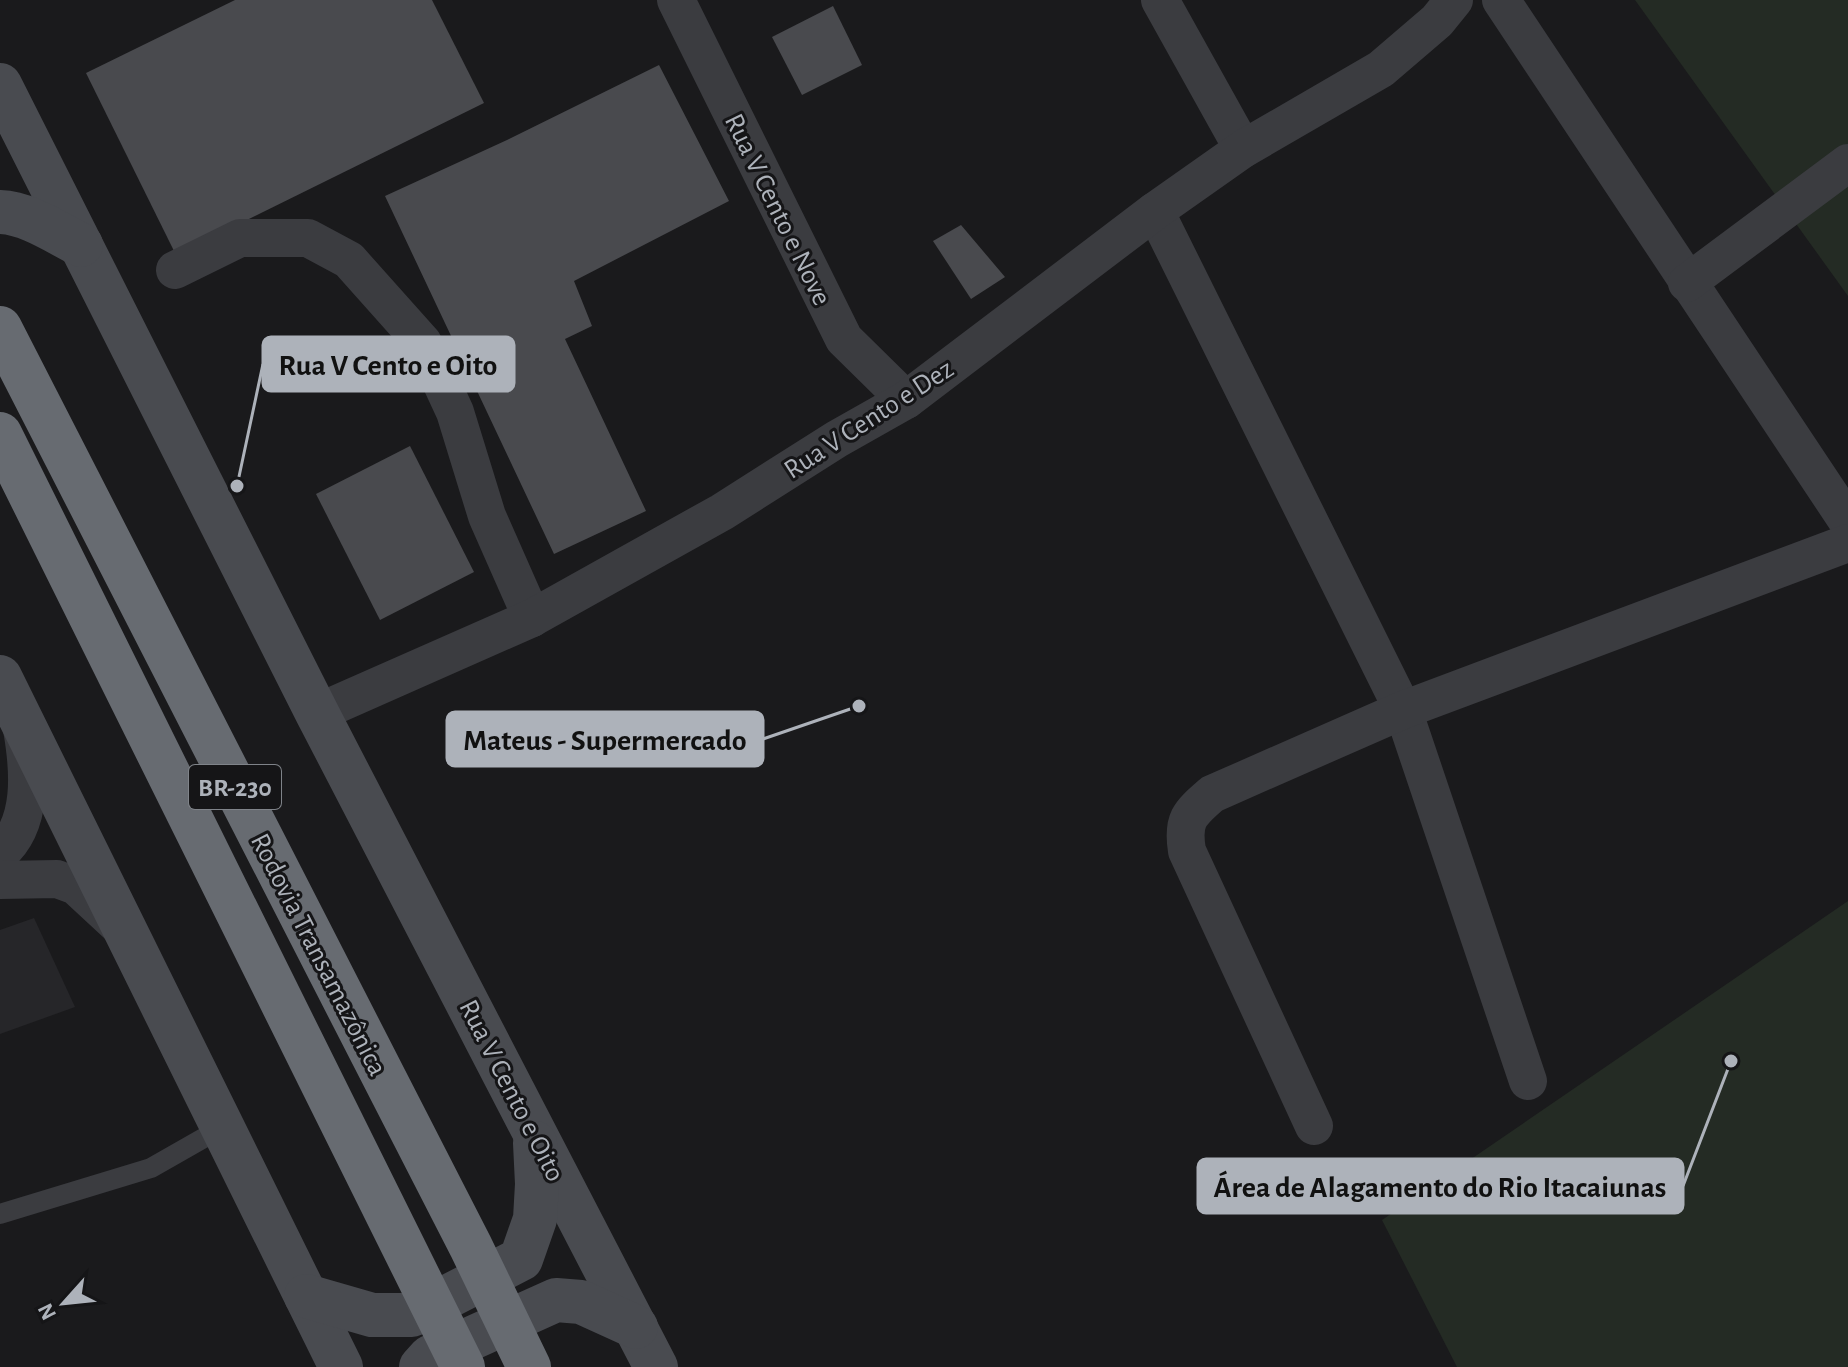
<svg xmlns="http://www.w3.org/2000/svg" width="1848" height="1367" viewBox="0 0 1848 1367" font-family="'Alegreya Sans',sans-serif">
<rect width="100%" height="100%" fill="#1a1a1c"/>
<!-- built -->
<path fill="#262629" d="M34 918 75 1007 0 1034V930Z"/>
<!-- green -->
<g fill="#242b24">
<path d="M1635 0H1848V296Z"/>
<path d="M1848 901V1367H1457L1382 1220Z"/>
</g>
<!-- building -->
<g fill="#494a4e">
<path d="M235 0H432L484 103 176 255 86 73Z"/>
<path d="M833 6 862 65 802 95 772 37Z"/>
<path d="M659 65 729 201 574 281 592 326 565 339 646 511 554 554 385 196 507 140Z"/>
<path d="M961 225 1005 277 971 299 933 241Z"/>
<path d="M410 446 474 572 380 620 316 494Z"/>
</g>
<g fill="none" stroke-linecap="round" stroke-linejoin="round">
<!-- lane -->
<path stroke="#3b3c40" stroke-width="20" d="M0 1214 151 1168 223 1127"/>
<!-- street -->
<g stroke="#3b3c40" stroke-width="38">
<path d="M676 0 844 339 906 400"/>
<path d="M1160 0 1243 149"/>
<path d="M1501 0 1848 522"/>
<path d="M1155 211 1403 710 1528 1081"/>
<path d="M175 270 240 238H308L349 260 423 343 455 412 487 516 532 618"/>
<path d="M1687 283 1848 163"/>
<path d="M317 713 532 618 722 512 837 439 906 400 1155 211 1243 149 1381 69 1437 21 1454 0"/>
<path d="M0 853C34 824 29 769 22 729"/>
<path d="M0 880 57 879 76 886 117 924"/>
<path d="M1314 1126 1187 851C1182 820 1189 814 1212 794L1403 710 1848 543"/>
</g>
<!-- secondary -->
<g stroke="#494b50" stroke-width="44">
<path d="M0 85 317 713 656 1367"/>
<path d="M0 212C28 213 57 233 81 245"/>
<path d="M0 677 341 1367"/>
<path d="M306 1296 372 1315H412L521 1259 535 1219 537 1184 535 1143"/>
<path d="M421 1367 430 1357 556 1300 581 1302 636 1327"/>
</g>
<!-- highway -->
<g stroke="#676b71" stroke-width="44">
<path d="M0 328 471 1247 529 1367"/>
<path d="M0 434 463 1367"/>
</g>
</g>
<g text-anchor="middle" stroke-width="6" stroke-linejoin="round" paint-order="stroke">
<!-- shield labels -->
<rect fill="#151517" stroke="#7f8389" stroke-width="2" x="189" y="765" width="92" height="44" rx="6"/>
<g font-size="26" font-weight="bold" fill="#adb2ba">
<text x="235" y="796">BR-230</text>
</g>
<!-- street labels -->
<g font-size="28" fill="#adb2ba" stroke="#151517">
<text transform="translate(779 209) rotate(64)" y="10">Rua V Cento e Nove</text>
<text transform="translate(868 418) rotate(-33)" y="10">Rua V Cento e Dez</text>
<text transform="translate(320 954) rotate(63)" y="10">Rodovia Transamazônica</text>
<text transform="translate(513 1090) rotate(63)" y="10">Rua V Cento e Oito</text>
</g>
</g>
<!-- callouts -->
<path fill="none" stroke="#adb2ba" stroke-width="3" d="M237 486L263 364M859 706L763 739M1731 1061L1683 1186"/>
<g fill="#adb2ba" stroke="#151517" stroke-width="3">
<circle cx="237" cy="486" r="8"/>
<circle cx="859" cy="706" r="8"/>
<circle cx="1731" cy="1061" r="8"/>
</g>
<g fill="#adb2ba" stroke="#adb2ba" stroke-width="3">
<rect x="263" y="337" width="251" height="54" rx="8"/>
<rect x="447" y="712" width="316" height="54" rx="8"/>
<rect x="1198" y="1159" width="485" height="54" rx="8"/>
</g>
<g font-size="30" text-anchor="middle" font-weight="bold" fill="#111">
<text x="388" y="375">Rua V Cento e Oito</text>
<text x="605" y="750">Mateus - Supermercado</text>
<text x="1440" y="1197">Área de Alagamento do Rio Itacaiunas</text>
</g>
<!-- north arrow -->
<g transform="translate(64 1303) rotate(243)" stroke="#151517" stroke-width="6" paint-order="stroke">
<path d="M0-6L14 30L0 20L-14 30Z" fill="#adb2ba"/>
<text y="-12" font-size="22" font-weight="bold" text-anchor="middle" fill="#adb2ba">N</text>
</g>
</svg>
